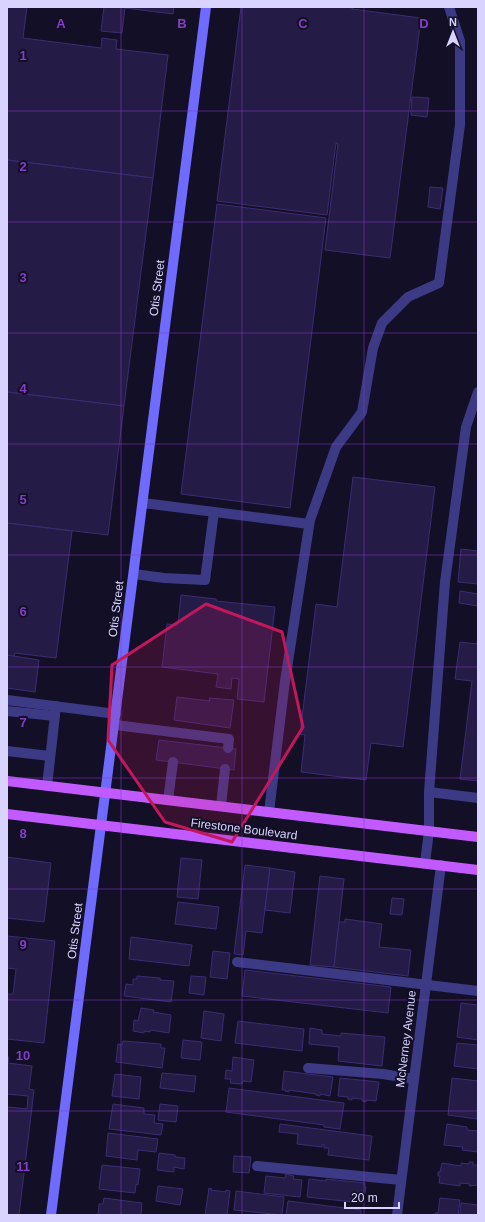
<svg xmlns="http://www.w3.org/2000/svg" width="485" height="1222" viewBox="0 0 485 1222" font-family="Arial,sans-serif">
<rect width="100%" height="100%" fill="#130f26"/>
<!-- building -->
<g fill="#241b47" stroke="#3b2d73">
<path d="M7 7H27L23 38 101 48 102 38 117 40 116 49 168 55 153 178 7 160Z"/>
<path d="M104 7H174L173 14 125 8 122 33 101 31Z"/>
<path d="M241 7H352V9L421 18 390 258 325 250 338 144 336 143 327 215 217 201Z"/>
<path d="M412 97 429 98 427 117 411 115Z"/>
<path d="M7 160 153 178 124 406 7 392Z"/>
<path d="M430 187 443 188 440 209 428 207Z"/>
<path d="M217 204 326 218 290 508 181 494Z"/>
<path d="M7 392 124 406 108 535 7 523Z"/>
<path d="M353 477 435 487 403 747 371 743 366 780 301 772 305 735 300 734 316 604 337 607Z"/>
<path d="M7 523 72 531 56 658 15 653 14 657 7 655Z"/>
<path d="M461 549 478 551V584L458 582Z"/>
<path d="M460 591 478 594V606L459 603Z"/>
<path d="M181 595 216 599V601L275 607 264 702 237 699 239 679 232 678 231 689 216 687 218 674 162 667 167 624 178 625Z"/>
<path d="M478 633V781L460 779 472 681 455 679 460 642 477 644Z"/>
<path d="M7 655 39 660 35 692 7 688Z"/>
<path d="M177 697 210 701 209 698 234 700 230 728 174 720Z"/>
<path d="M159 740 236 749 234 770 156 760Z"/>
<path d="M7 857 51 863 44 922 7 918Z"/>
<path d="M181 858 202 860 198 899 177 897Z"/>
<path d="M245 865 270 868 262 933 246 931 243 955 234 954Z"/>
<path d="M270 868 295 872 290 913 265 910Z"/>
<path d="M320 876 344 879 334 967 310 965Z"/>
<path d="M392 898 404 899 402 915 390 914Z"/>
<path d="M178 902 219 907 216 929 175 924Z"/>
<path d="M345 919 382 924 379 947 411 950 408 976 334 967 339 922H345Z"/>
<path d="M7 936 55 941 44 1043 7 1039V994H13L16 969 7 968Z"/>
<path d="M131 937 192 945 189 966 129 959Z"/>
<path d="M213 951 230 953 227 979 210 977Z"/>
<path d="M245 970 391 987 388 1013 242 996Z"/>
<path d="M137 976 160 978V980L174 981 171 1002 124 996 126 984 133 985V979H137Z"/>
<path d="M191 976 206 977 204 995 189 993Z"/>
<path d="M461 1003 478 1005V1040L457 1037Z"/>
<path d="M141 1008 154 1010 153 1012 171 1015 169 1033 151 1030 150 1032 144 1031V1033L133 1031 134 1020 138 1021Z"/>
<path d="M204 1011 224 1014 221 1041 201 1038Z"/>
<path d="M238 1021 304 1029 302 1051 235 1043Z"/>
<path d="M310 1028 322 1030V1034L341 1036V1033L385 1037 382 1066 338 1061 339 1047 309 1044Z"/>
<path d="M183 1040 202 1042 200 1060 181 1058Z"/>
<path d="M123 1041 161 1044V1048H165L162 1068 116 1062 118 1044 122 1045Z"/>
<path d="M457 1043 478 1045V1069L454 1066Z"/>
<path d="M7 1057H9L8 1063 32 1066 29 1089 34 1090 19 1215H7V1107L27 1109 28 1096 7 1094Z"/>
<path d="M233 1057 254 1060 251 1082 243 1081 242 1084 230 1083 231 1079H225L226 1070 232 1071Z"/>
<path d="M284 1071 333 1077 330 1096 320 1094V1096L316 1095V1094L289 1090V1092L285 1091 286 1090H282Z"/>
<path d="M162 1073 196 1076 194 1092 160 1088Z"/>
<path d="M115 1074 141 1077 139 1099 112 1096Z"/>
<path d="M340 1078 379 1082 376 1101 366 1100V1102L362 1101V1099L352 1098V1100L348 1099V1097L338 1096Z"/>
<path d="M452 1078 478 1081 477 1119 448 1115Z"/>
<path d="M229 1088 344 1103 340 1129 324 1127V1125L226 1112Z"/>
<path d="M113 1104 144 1108V1114L155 1115 154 1123 163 1124 161 1135 109 1129Z"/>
<path d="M160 1104 178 1106 176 1122 158 1120Z"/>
<path d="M280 1124 372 1136 369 1160 328 1155 329 1148H324V1145L322 1144V1147L297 1144 298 1134 279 1132Z"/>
<path d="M447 1124 467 1127V1130L478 1131V1152L462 1150 463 1147 444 1145Z"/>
<path d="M108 1133 158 1139 156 1152 138 1150 137 1160 106 1156Z"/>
<path d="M159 1153 175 1155V1157L185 1158 184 1169 174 1167V1172L157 1170Z"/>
<path d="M234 1156 251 1157 249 1173 233 1172Z"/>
<path d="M469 1162H473V1165H478V1185L469 1186 470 1184 460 1183V1186L439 1183 440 1176H438V1172H440L442 1163 461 1166V1163L469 1164Z"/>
<path d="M102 1165 140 1169 138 1185 136 1184 135 1193 99 1189Z"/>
<path d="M286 1174 294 1176 293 1179 302 1180 300 1197 264 1193 266 1176 285 1178Z"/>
<path d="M309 1179 326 1181V1179L365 1183V1187H366L363 1203 307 1197Z"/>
<path d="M158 1186 183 1189 180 1205 156 1201Z"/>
<path d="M209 1188 212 1189 211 1190 226 1192V1190L230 1191 227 1215H205Z"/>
<path d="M236 1191 284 1197 282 1215 234 1210Z"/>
<path d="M104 1198 142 1203 141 1215H98L99 1204H103Z"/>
<path d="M440 1198 460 1200 458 1215H435V1213H438Z"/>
<path d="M288 1201 361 1210V1215H286Z"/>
<path d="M461 1203 478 1205V1215H460Z"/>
</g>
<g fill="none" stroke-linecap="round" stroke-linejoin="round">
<!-- lane -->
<g stroke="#3d3a85" stroke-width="10">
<path d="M143 503 309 524"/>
<path d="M134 574 164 578 205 580 214 512"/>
<path d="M7 700 116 714"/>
<path d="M7 711 55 716"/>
<path d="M115 725 229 739 228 748"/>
<path d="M7 751 50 756"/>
<path d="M47 786 56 706"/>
<path d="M429 792 478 798"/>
<path d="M168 800 173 762"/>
<path d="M221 806 225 769"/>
<path d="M269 812 285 681 310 520 336 447 362 412 373 348 382 323 408 297 439 283 460 125V41L449 7"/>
<path d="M425 863 429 831V792L445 582 466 427 478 392"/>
<path d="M237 962 478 991"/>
<path d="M308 1068 383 1074 414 1079"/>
<path d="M257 1166 401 1180"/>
</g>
<!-- street -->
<path stroke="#3d3a85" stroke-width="10" d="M397 1215 441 865"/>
<!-- secondary -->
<path stroke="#6f6bff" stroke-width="10" d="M51 1215 206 7"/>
<!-- primary -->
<g stroke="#c25bff" stroke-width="10">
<path d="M7 781 478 837"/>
<path d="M7 814 478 870"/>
</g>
</g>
<!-- marked area -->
<path fill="#c2185b" fill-opacity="0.2" stroke="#c2185b" stroke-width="3" stroke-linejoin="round" d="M206 604 282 632 303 727 232 842 165 822 108 740 112 665Z"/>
<!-- grid -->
<path fill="none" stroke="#843dc5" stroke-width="1" stroke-opacity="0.55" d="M121 7V1215M242 7V1215M364 7V1215M7 111H478M7 222H478M7 333H478M7 444H478M7 555H478M7 667H478M7 778H478M7 889H478M7 1000H478M7 1111H478"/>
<g text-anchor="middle" stroke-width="4" stroke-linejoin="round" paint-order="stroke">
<!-- street labels -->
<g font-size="12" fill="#d9d4ff" stroke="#130f26">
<text transform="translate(157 288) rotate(-83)" y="4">Otis Street</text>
<text transform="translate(116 609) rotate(-83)" y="4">Otis Street</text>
<text transform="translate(244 829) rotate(7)" y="4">Firestone Boulevard</text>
<text transform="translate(75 931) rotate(-83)" y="4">Otis Street</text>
<text transform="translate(406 1039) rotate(-83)" y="4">McNerney Avenue</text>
</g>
</g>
<g font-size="13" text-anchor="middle" font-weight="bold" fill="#843dc5" stroke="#130f26" stroke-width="4" stroke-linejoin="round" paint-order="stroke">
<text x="61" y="28">A</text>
<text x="182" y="28">B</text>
<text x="303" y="28">C</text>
<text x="424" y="28">D</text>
<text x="23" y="60">1</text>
<text x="23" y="171">2</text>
<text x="23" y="282">3</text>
<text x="23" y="393">4</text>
<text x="23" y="504">5</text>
<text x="23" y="616">6</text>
<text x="23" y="727">7</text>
<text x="23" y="838">8</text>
<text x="23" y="949">9</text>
<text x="23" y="1060">10</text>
<text x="23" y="1171">11</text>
</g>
<!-- border -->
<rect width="485" height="1222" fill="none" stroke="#d9d4ff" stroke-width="16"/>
<!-- north arrow -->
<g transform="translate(453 32)" stroke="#130f26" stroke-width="3" paint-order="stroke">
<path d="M0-3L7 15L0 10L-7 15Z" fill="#d9d4ff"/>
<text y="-6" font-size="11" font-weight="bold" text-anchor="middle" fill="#d9d4ff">N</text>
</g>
<!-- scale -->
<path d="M345 1202v6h54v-6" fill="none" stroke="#d9d4ff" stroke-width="2"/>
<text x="351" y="1202" font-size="12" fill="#d9d4ff" stroke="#130f26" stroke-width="3" paint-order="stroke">20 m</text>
</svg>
